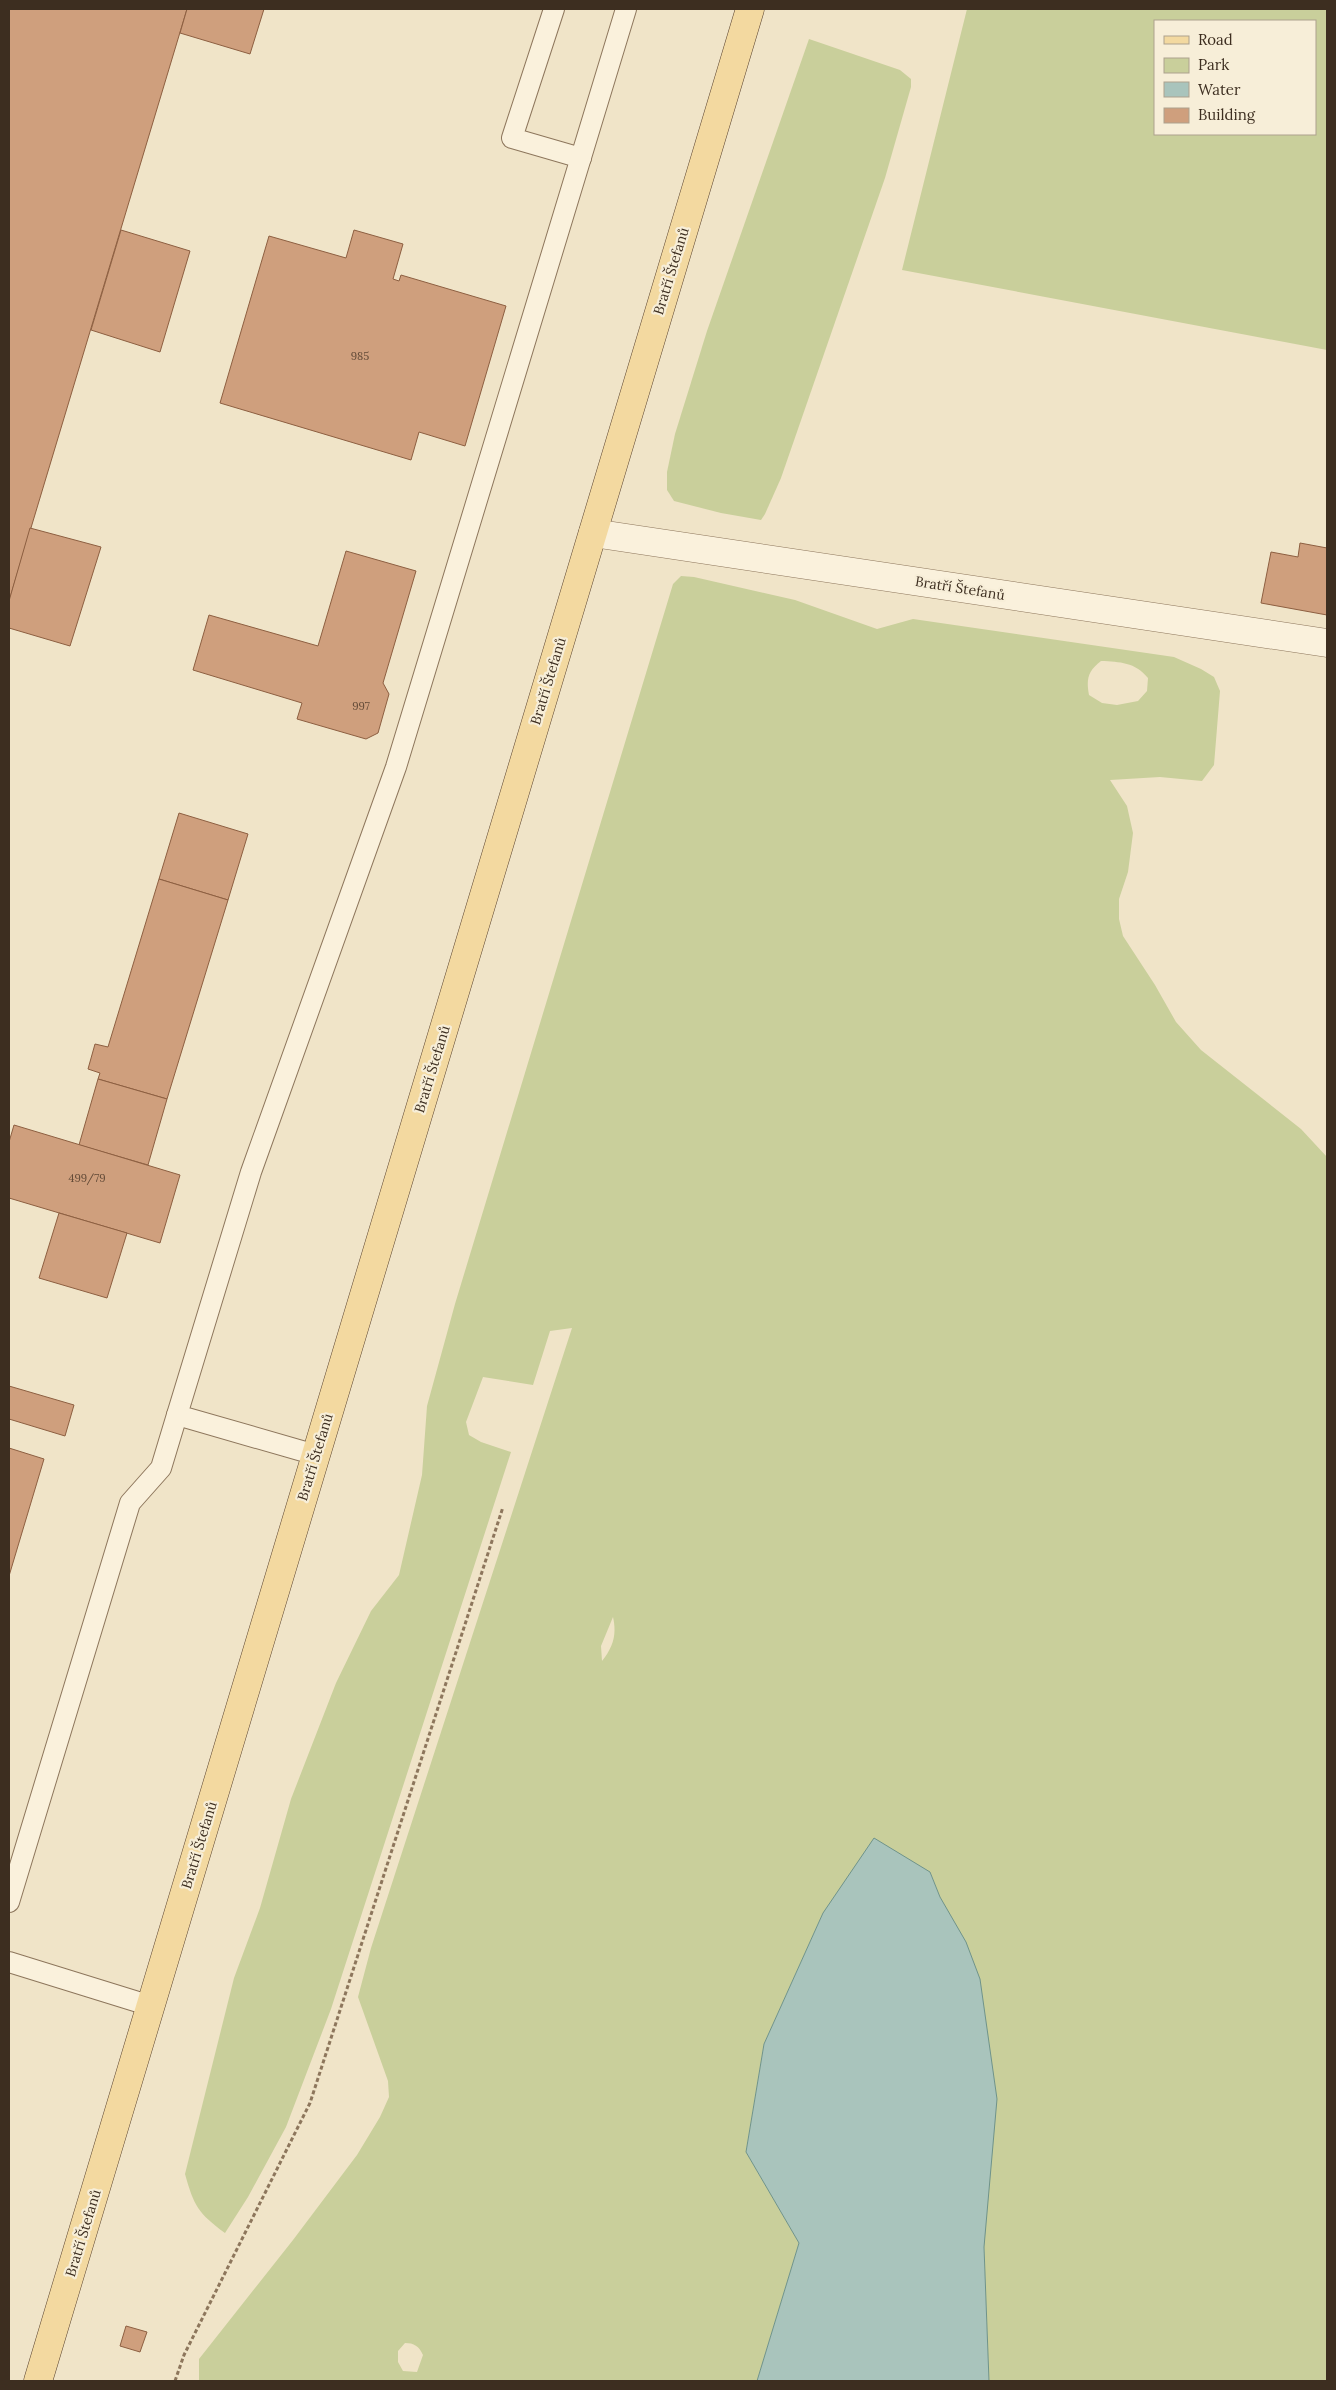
<svg xmlns="http://www.w3.org/2000/svg" width="1336" height="2390" viewBox="0 0 1336 2390" font-family="Lora,serif">
<rect width="100%" height="100%" fill="#f0e4c8"/>
<!-- green -->
<g fill="#c9cf9b" fill-rule="evenodd">
<path d="M967 9H1327V350L902 270ZM1155 21H1315V134H1155Z"/>
<path d="M809 39 900 70 911 79V87L885 178 781 478 765 514 761 520 721 513 674 501 667 490V472L675 434 707 331Z"/>
<path d="M681 576 694 577 795 600 877 629 913 619 1174 657 1201 669 1214 677 1220 691 1214 765 1202 781 1160 777 1110 780 1127 806 1133 833 1128 872 1119 899V919L1123 936 1155 985 1176 1022 1201 1050 1301 1129 1327 1157V2381H989L984 2247 940 1897 930 1872 823 1913 764 2044 746 2152 799 2243 757 2381H199V2359L293 2240 357 2155 380 2117 389 2097 388 2081 358 1997 371 1948 572 1328 550 1331 533 1385 483 1377 466 1422 469 1435 481 1442 511 1452 331 2009 286 2127 248 2197 225 2233C198 2213 194 2206 185 2174L234 1978 260 1908 291 1799 336 1683 371 1611 399 1575 422 1475 427 1406 455 1304 673 584ZM1101 661C1120 662 1135 662 1148 678L1147 691 1138 701 1117 705 1102 703 1089 695C1086 679 1088 671 1101 661ZM613 1617C617 1635 613 1647 602 1661L601 1646ZM405 2343C414 2343 419 2346 423 2355L417 2372 403 2371 398 2362V2351Z"/>
</g>
<!-- water -->
<path fill="#a9c4bc" stroke="#6f938a" d="M874 1838 930 1872 940 1897 966 1942 980 1979 997 2099 984 2247 989 2381H757L799 2243 746 2152 764 2044 823 1913Z"/>
<!-- building -->
<g fill="#cf9f7d" stroke="#8d5f41">
<path d="M9 9H187L9 601Z"/>
<path d="M187 9H264L250 54 180 33Z"/>
<path d="M121 230 190 251 160 352 91 330Z"/>
<path d="M354 230 403 244 393 279 399 281 401 275 506 306 465 446 419 432 411 460 220 403 269 236 346 258Z"/>
<path d="M30 528 101 547 70 646 9 628V601Z"/>
<path d="M1300 543 1327 548V615L1261 603 1271 552 1298 557Z"/>
<path d="M346 551 416 571 383 683 389 694 378 733 366 739 297 719 302 703 193 670 209 615 318 646Z"/>
<path d="M179 813 248 834 228 900 159 879Z"/>
<path d="M159 879 228 900 167 1099 98 1079 100 1073 88 1069 95 1044 108 1047Z"/>
<path d="M98 1079 167 1099 148 1165 79 1145Z"/>
<path d="M14 1125 180 1175 160 1243 9 1198V1142Z"/>
<path d="M59 1213 127 1233 107 1298 39 1278Z"/>
<path d="M9 1386 74 1405 65 1436 9 1419Z"/>
<path d="M9 1448 44 1459 9 1576Z"/>
<path d="M126 2326 147 2332 140 2352 120 2346Z"/>
</g>
<g fill="none" stroke-linecap="round" stroke-linejoin="round">
<defs>
<g id="lane">
<path d="M554 9 512 138 581 158"/>
<path d="M316 1455 177 1415 251 1172 396 767 626 9"/>
<path d="M9 1902 130 1503 161 1468 177 1415"/>
<path d="M9 1962 151 2006"/>
</g>
<path id="street" d="M593 533 1327 643"/>
<path id="primary" d="M38 2381 750 9"/>
</defs>
<!-- lane casing -->
<use href="#lane" stroke="#8d765c" stroke-width="22"/>
<!-- street casing -->
<use href="#street" stroke="#8d765c" stroke-width="29"/>
<!-- primary casing -->
<use href="#primary" stroke="#5b4430" stroke-width="29"/>
<!-- path -->
<path stroke="#8d765c" stroke-width="3" stroke-dasharray="4 2.5" stroke-linecap="butt" d="M175 2381 184 2355 310 2103 503 1507"/>
<!-- lane -->
<use href="#lane" stroke="#faf1dc" stroke-width="20"/>
<!-- street -->
<use href="#street" stroke="#faf1dc" stroke-width="28"/>
<!-- primary -->
<use href="#primary" stroke="#f3d9a0" stroke-width="28"/>
</g>
<g text-anchor="middle" stroke-width="4.5" stroke-linejoin="round" paint-order="stroke">
<!-- number labels -->
<g font-size="11" fill="#624a37">
<text x="360" y="360">985</text>
<text x="361" y="710">997</text>
<text x="87" y="1182">499/79</text>
</g>
<!-- street labels -->
<g font-size="14" fill="#3d2e20" stroke="#f7eed8">
<text transform="translate(671 271) rotate(-73)" y="5">Bratří Štefanů</text>
<text transform="translate(960 588) rotate(9)" y="5">Bratří Štefanů</text>
<text transform="translate(548 681) rotate(-73)" y="5">Bratří Štefanů</text>
<text transform="translate(432 1069) rotate(-73)" y="5">Bratří Štefanů</text>
<text transform="translate(315 1457) rotate(-73)" y="5">Bratří Štefanů</text>
<text transform="translate(199 1845) rotate(-73)" y="5">Bratří Štefanů</text>
<text transform="translate(83 2233) rotate(-73)" y="5">Bratří Štefanů</text>
</g>
</g>
<!-- border -->
<rect width="1336" height="2390" fill="none" stroke="#3d2e20" stroke-width="20"/>
<!-- legend -->
<rect x="1154" y="20" width="162" height="115" fill="#f7eed8" stroke="#ada18e"/>
<rect x="1164" y="36" width="25" height="8" fill="#f3d9a0" stroke="#ada18e"/>
<text x="1198" y="45" font-size="15" fill="#3d2e20">Road</text>
<rect x="1164" y="58" width="25" height="15" fill="#c9cf9b" stroke="#ada18e"/>
<text x="1198" y="70" font-size="15" fill="#3d2e20">Park</text>
<rect x="1164" y="82" width="25" height="15" fill="#a9c4bc" stroke="#ada18e"/>
<text x="1198" y="95" font-size="15" fill="#3d2e20">Water</text>
<rect x="1164" y="108" width="25" height="15" fill="#cf9f7d" stroke="#ada18e"/>
<text x="1198" y="120" font-size="15" fill="#3d2e20">Building</text>
</svg>
